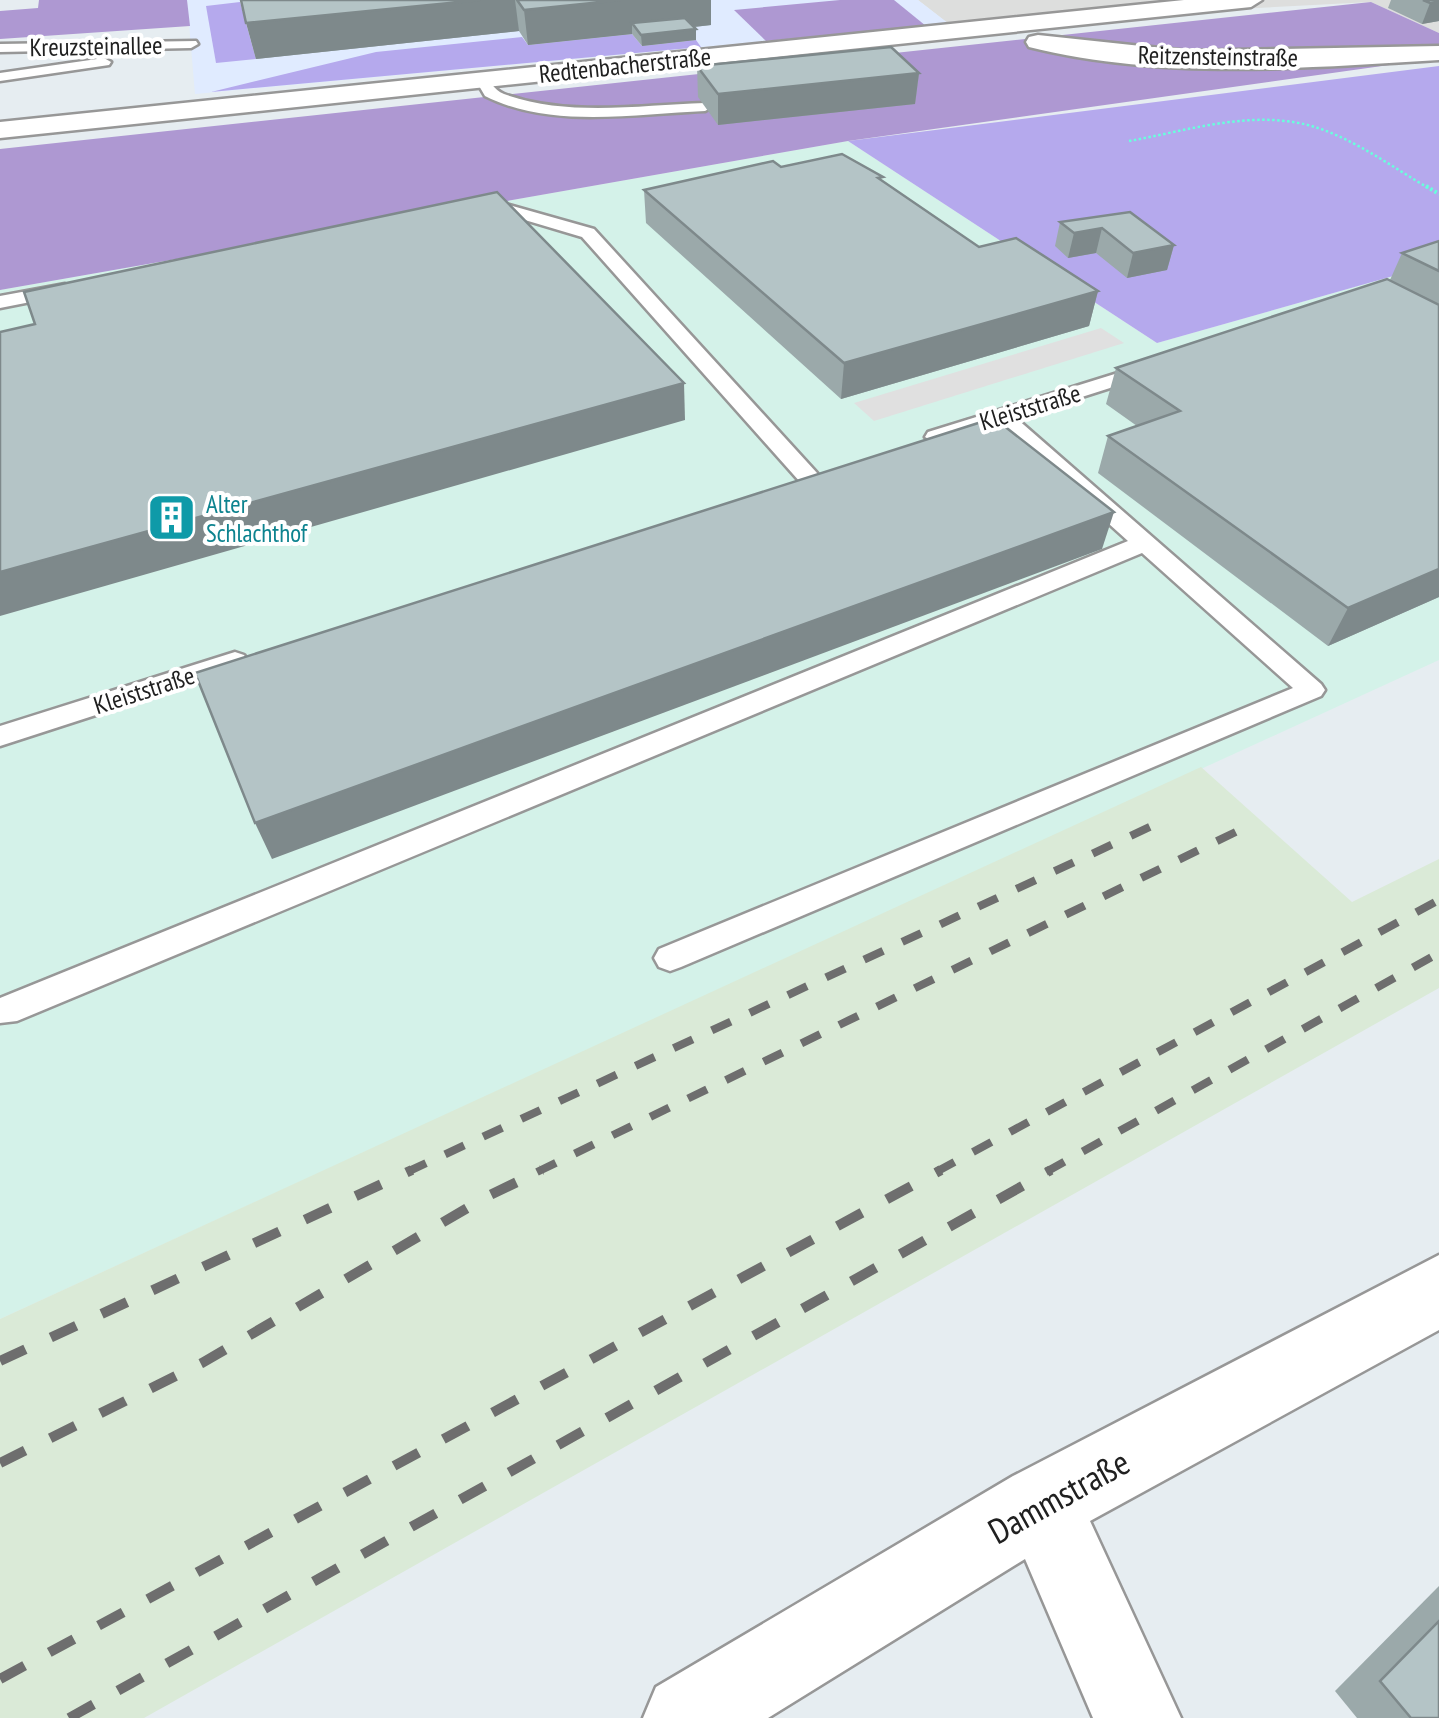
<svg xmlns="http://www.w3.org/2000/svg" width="1439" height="1718" viewBox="0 0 1439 1718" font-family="'PT Sans Narrow',sans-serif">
<rect width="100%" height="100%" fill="#e6edf1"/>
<!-- residential -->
<path fill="#dddedd" d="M918 0H1439V33L1371 2 949 24Z"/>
<!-- commercial -->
<path fill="#d4f2e9" d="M848 141 1157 343 1439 263V660L0 1319V290Z"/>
<!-- industrial -->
<path fill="#daead7" d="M1201 767 1352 902 1439 859V988L144 1718H0V1319Z"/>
<!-- education -->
<path fill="#e0ebff" d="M187 0H918L949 24 195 94Z"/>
<!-- grass -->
<g fill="#b5a9ed">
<path d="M240 2 256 59 216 63 206 6Z"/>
<path d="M632 34 642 46 696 40 701 47 211 92 376 52 522 37 528 45Z"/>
<path d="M1439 66V263L1157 343 848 141Z"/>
</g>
<!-- forest -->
<g fill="#ae98d2">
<path d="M39 0H187L190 26 0 39V11L38 8Z"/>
<path d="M840 0H894L926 26 766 41 734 10Z"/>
<path d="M1371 2 1439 33V58L848 141 0 290V149Z"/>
</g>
<!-- parking -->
<path fill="#e0e0e0" d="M1101 328 1124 343 874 421 854 403Z"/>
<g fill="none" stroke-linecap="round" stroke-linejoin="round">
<defs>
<g id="service">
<path d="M196 41 198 44 191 48 0 52V44Z"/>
<path d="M104 58 111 62 109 65 0 81V73Z"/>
<path d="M482 75C491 80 493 90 504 94 567 117 640 105 705 103L712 107 705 111C635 114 550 129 485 96L475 79Z"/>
<path d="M509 205 594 229 817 473 820 478 817 483H801L582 237 508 215 480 221 472 216Z"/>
<path d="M65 284 74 290 71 294 0 308V296Z"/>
<path d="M1150 363 1160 369 1157 373 1016 418 1321 684 1325 690 1321 696 681 967 670 971 659 967 654 958 659 949 1293 688 1142 553 17 1021 0 1023V998L1128 541 998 424 936 443 925 437 928 432Z"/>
<path d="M235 652 244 655 248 661 244 667 0 746V726Z"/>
</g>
<g id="minor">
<path d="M1184 0H1262L1251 7 0 138V122Z"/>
<path d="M1038 35 1188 51 1439 46V60C1305 68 1161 80 1029 47L1026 42 1029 37Z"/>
<path d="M1439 1255V1330L1090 1521 1181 1718H1093L1025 1559 768 1718H643L656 1687 1013 1476Z"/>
</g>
</defs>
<!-- service casing -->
<use href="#service" stroke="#979797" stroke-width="5"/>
<!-- minor casing -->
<use href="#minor" stroke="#979797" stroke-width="5"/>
<!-- path-far1 -->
<path stroke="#68ffdc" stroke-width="2.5" stroke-dasharray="2.5 2.5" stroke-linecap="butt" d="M1129 141C1191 130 1259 107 1321 129 1360 143 1394 168 1430 189"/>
<!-- path -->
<path stroke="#68ffdc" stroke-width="4" stroke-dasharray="2.5 2.5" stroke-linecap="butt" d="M1426 186 1439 194"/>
<!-- service -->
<use href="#service" fill="#fff" fill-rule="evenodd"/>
<!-- minor -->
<use href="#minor" fill="#fff" fill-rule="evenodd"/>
<!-- rail-far1 -->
<g stroke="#6e6e6e" stroke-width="8" stroke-dasharray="21 21" stroke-linecap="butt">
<path d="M407 1172 1167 819"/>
<path d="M537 1172 1246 827"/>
<path d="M936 1172 1439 900"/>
<path d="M1046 1172 1439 953"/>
</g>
<!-- rail -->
<g stroke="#6e6e6e" stroke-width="10" stroke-dasharray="28 28" stroke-linecap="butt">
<path d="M0 1361 412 1170"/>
<path d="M0 1463 202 1363 488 1196 542 1170"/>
<path d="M0 1679 941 1170"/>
<path d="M69 1718 1051 1170"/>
</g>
</g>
<!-- wall -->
<g fill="#9ba9aa">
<path d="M241 0H711V25L694 27 696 40 642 46 632 34 528 45 519 31 256 59Z"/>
<path d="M1391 0H1439V21L1422 24 1388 8Z"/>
<path d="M697 66 919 73 915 104 718 125 698 97Z"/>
<path d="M781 167 882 181 979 247 1098 291 1089 326 841 399 646 223 644 190Z"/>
<path d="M1130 212 1174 245 1167 270 1127 278 1096 253 1068 258 1055 246 1060 222Z"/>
<path d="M1439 241V597L1328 646 1098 473 1108 436 1137 426 1106 404 1116 368 1390 280 1402 253Z"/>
<path d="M1439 1586V1718H1357L1335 1691Z"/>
</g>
<!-- shaded-wall -->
<g fill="#7e898b">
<path d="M480 0H515L519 31 256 59 246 23Z"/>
<path d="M621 0H711V25L640 33 632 23V34L528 45 524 10Z"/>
<path d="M1439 2V21L1422 24 1430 3Z"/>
<path d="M696 29V40L642 46 641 35Z"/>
<path d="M919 73 915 104 718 125V94Z"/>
<path d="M1102 228 1096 253 1068 258 1074 233Z"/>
<path d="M1174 245 1167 270 1127 278 1133 253Z"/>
<path d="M1098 291 1089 326 841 399 844 363Z"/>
<path d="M684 383 685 420 0 616V572Z"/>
<path d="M1114 512 1102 549 272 859 255 823Z"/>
<path d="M1439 569V597L1328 646 1348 608Z"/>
</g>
<!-- building -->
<g fill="#b4c4c6" stroke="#7e898b" stroke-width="2.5">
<path d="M241 0H480L246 23Z"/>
<path d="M517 0H621L524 10Z"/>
<path d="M1423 0H1439V2L1430 3Z"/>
<path d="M685 18 696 29 641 35 632 23Z"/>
<path d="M891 47 919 73 718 94 697 66Z"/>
<path d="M842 154 883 177 878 178 979 247 1016 238 1098 291 844 363 644 190 773 161 781 167Z"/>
<path d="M497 192 684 383 0 572V332L35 324 24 292Z"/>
<path d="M1130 212 1174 245 1133 253 1102 228 1074 233 1060 222Z"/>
<path d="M1439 241V271L1402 253Z"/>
<path d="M1387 279 1439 305V569L1348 608 1108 436 1180 411 1116 368Z"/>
<path d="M994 418 1114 512 255 823 195 673Z"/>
<path d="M1439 1621V1718H1411L1380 1681Z"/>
</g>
<!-- icons -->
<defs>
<symbol id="building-square" viewBox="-11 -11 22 22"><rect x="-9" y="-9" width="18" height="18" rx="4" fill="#0f9aa8" stroke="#fff"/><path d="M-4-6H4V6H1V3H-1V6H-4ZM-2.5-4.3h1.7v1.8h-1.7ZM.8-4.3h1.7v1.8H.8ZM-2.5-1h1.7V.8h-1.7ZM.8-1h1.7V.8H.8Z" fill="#fff"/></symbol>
</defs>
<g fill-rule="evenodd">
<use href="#building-square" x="144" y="490" width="55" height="55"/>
</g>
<g text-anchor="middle" stroke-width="8" stroke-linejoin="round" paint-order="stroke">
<!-- far-street labels -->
<g font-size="25" fill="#202020" stroke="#fff">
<text transform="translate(96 46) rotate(-1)" y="9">Kreuzsteinallee</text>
<text transform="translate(1218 56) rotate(1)" y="9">Reitzensteinstraße</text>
<text transform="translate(625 65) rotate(-6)" y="9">Redtenbacherstraße</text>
<text transform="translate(1030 407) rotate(-17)" y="9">Kleiststraße</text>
<text transform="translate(144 690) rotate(-18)" y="9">Kleiststraße</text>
</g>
<!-- far-culture labels -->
<g font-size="25" fill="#0d838f" stroke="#fff" text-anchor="start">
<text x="206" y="513">Alter<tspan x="206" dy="29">Schlachthof</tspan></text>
</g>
<!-- near-street labels -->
<g font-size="35" fill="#202020" stroke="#fff">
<text transform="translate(1059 1497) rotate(-29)" y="12">Dammstraße</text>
</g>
</g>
</svg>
